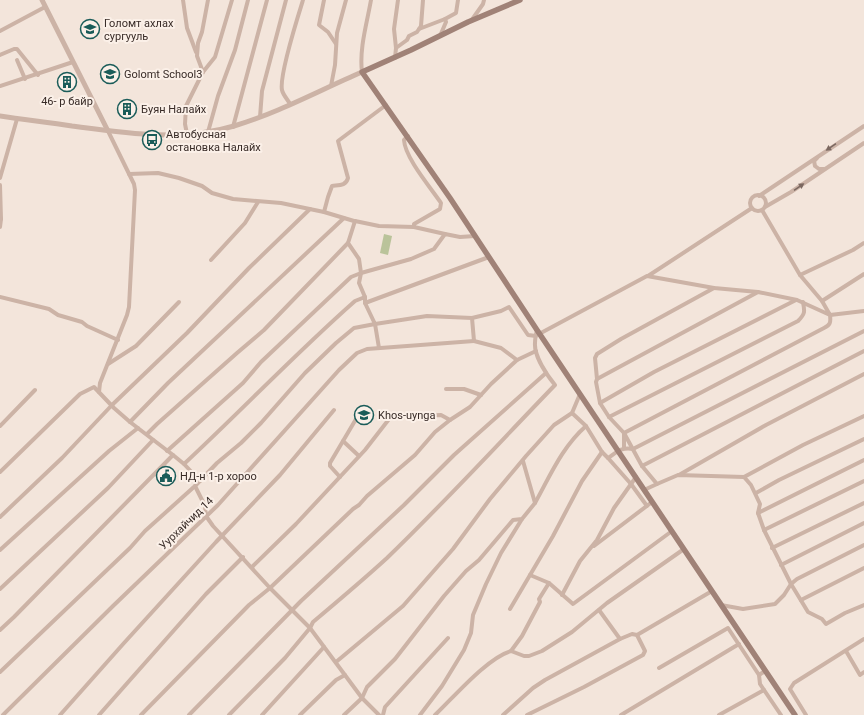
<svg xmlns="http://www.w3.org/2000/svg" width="864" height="715" viewBox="0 0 864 715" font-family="Roboto,sans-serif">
<rect width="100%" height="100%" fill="#f3e5db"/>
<!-- green -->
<path fill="#bac39a" d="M384 234 392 236 388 255 380 253Z"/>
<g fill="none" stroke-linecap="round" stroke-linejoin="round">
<!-- minor -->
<g stroke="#ccb3a6" stroke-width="4">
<path d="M183 0 187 28 196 52"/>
<path d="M324 0 319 25 328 32 336 44"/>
<path d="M471 21 483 4 484 0"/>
<path d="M419 29 445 19"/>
<path d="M0 31 45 7"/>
<path d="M440 36 446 22 445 19 456 13 458 0"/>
<path d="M396 48 407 40 409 36 417 32 421 26 423 0"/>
<path d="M0 55 14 49H17L38 75"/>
<path d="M395 58 396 48 394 29 398 0"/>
<path d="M17 60 25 79"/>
<path d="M203 72 197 56 198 43 202 32 208 0"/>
<path d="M362 72C359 49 367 23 371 0"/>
<path d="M0 86 73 62"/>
<path d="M331 86 335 65 337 33 346 0"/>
<path d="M290 104C288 100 283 95 282 90 279 76 298 16 303 0"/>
<path d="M260 117 262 91 286 0"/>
<path d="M233 127 267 0"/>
<path d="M208 132 218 96 235 50 248 0"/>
<path d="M187 134 185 124 186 106 203 72 215 57 232 0"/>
<path d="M408 136 404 140C405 158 431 188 441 203L440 209 414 224V227"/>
<path d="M817 158 814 161 815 166 819 169H824"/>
<path d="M129 174 158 173 179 178 202 186 212 193 233 199 281 203 324 212 354 221H355L348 243 359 259 361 273 359 283 365 297V303L375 324 427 316 472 318 474 341 501 348 517 360 536 351"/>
<path d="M0 178 17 119"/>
<path d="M0 185 1 219 0 220"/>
<circle cx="758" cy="203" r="8"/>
<path d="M759 196 864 126"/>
<path d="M765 207 791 192 864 143"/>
<path d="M762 210 800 275 822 301 830 315 864 311"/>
<path d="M324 212 328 197 332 186C339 185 346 186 348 178L338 141 386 105"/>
<path d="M355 221 379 226 414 227 445 234"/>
<path d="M0 227 1 219"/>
<path d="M211 260 245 223 258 202"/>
<path d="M800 275 853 250 864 243"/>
<path d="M648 276 752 208"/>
<path d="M758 292 597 379 596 382 600 403 609 417 624 433 642 466 657 484 678 475 744 477 751 485 760 504 758 513 764 530 791 584 808 612 822 619 826 624 845 613 864 605"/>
<path d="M0 297 49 309 58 315 82 322 87 326 118 340"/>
<path d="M822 301 864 274"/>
<path d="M365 303 489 257"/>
<path d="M472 318 501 311 509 307 528 335 536 336"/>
<path d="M539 334 647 276 714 288 758 292 797 300 830 315C831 323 830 325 824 328L624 433V448"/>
<path d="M108 364 136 346 179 302"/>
<path d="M597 379 595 358 597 354 621 339 714 288"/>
<path d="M446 389H464L481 395"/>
<path d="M99 392 100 383 127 315 129 307 135 190 134 184 108 131"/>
<path d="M600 403 654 372 796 300"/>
<path d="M572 413 586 426 602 452 608 458C617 452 621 447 633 449L864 331"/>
<path d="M609 417 798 321C805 314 805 312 803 302"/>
<path d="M130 422 168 383 344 218"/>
<path d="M0 426 35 390"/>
<path d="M147 434 157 424 237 353 264 330 348 243"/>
<path d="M343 441 359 456"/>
<path d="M167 451 243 383 261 362 351 277 361 273 411 259 434 249 445 234 460 237 475 236"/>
<path d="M173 455 184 464 200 481"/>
<path d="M608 458 631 484 647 506"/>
<path d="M184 464C242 410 296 353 355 301L365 297"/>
<path d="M642 466 864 351"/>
<path d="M0 472 80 394 94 387 114 408 130 422 173 455 14 617 0 630"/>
<path d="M679 475 766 425 864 374"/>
<path d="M340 477 330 466V463L359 414"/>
<path d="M744 477 803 445 864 416"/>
<path d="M195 486 205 506 206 516 213 526 270 588 310 628 362 698 379 715"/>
<path d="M644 490 657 484"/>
<path d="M756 493 779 480 864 439"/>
<path d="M535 503C550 476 562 447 586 426"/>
<path d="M758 513 864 460"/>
<path d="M0 517 62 458 112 405 187 333 249 268 310 209"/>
<path d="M764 530 864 481"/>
<path d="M594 546 652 502"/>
<path d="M772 548 864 503"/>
<path d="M0 550 109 451 138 428"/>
<path d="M781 565 864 523"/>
<path d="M252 567 296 524 365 450 393 414 412 416 441 415 450 420 470 407 491 384 517 360"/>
<path d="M530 575 549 583 573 604 672 531"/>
<path d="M0 589 108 488 153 440"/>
<path d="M562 595 580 561 597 540 614 508 636 477"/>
<path d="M801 600 864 568"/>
<path d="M721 605 743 609 775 604 784 595 791 584 797 579 864 545"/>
<path d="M510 609 553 536 582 481 602 452"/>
<path d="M599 610 620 639"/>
<path d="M637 635 712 591"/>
<path d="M511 651 522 636 540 602 539 599 549 583"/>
<path d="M846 651 860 675 864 672"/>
<path d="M336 662 403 606 453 549 490 499 526 456 554 425 572 413 580 394"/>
<path d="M659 668 728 628 759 675 765 671"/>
<path d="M0 672 130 548 145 531 195 486 217 463 241 443 261 423 305 373 336 343 354 328 375 324 379 348"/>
<path d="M759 675 760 684 781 715"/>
<path d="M3 715 113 606 218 505 339 370 357 353 367 349 474 341"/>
<path d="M60 715 124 643 216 542 280 475 334 410"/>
<path d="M99 715 206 594 243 557"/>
<path d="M141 715 249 605 270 588 353 509 359 505 367 496 415 455 435 432 450 420"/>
<path d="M189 715 301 601 404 505 454 455 546 373"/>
<path d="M229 715 285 658 310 628 313 622C338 601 363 580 387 558 445 502 499 443 555 385 547 375 534 356 535 343 535 339 536 334 537 330"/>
<path d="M262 715 324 647"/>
<path d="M300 715 336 680 345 675"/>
<path d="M344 715 362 698 367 687 395 659 444 596 466 571 479 560 513 520 522 519 535 503 523 461"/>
<path d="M383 715 385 707 448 638"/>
<path d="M420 715 442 686 464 650 471 633 473 615 486 584 501 553 522 519"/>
<path d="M435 715C454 697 487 658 511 651L524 656H529L542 651 572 632 607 603 684 549"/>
<path d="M503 715 533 688 545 680 620 639 632 634 637 635 645 651 643 655 584 687 527 715"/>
<path d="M621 715 739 644"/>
<path d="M719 715 764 690"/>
<path d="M806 715 790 689 794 683 864 639"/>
</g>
<!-- tertiary -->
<g stroke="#ccb3a6" stroke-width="5">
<path d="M42 0 108 131"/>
<path d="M0 116C24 120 48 122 72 126 125 133 182 142 234 126 278 113 320 90 362 72"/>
</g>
<!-- secondary -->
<path stroke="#a08277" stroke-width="5.5" d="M520 0 468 22 411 50 362 72 450 198 537 330 795 715"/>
</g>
<!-- one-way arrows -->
<defs><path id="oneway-solid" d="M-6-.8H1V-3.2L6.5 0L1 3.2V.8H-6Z"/></defs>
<g fill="#7b6860">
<use href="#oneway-solid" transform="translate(831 147) rotate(146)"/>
<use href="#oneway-solid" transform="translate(799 187) rotate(-34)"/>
</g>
<!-- icons -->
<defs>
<symbol id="school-ring" viewBox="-11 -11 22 22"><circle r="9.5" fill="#fbf0e8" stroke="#1a5c59" stroke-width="1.5"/><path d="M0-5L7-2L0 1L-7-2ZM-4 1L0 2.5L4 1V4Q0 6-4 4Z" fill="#1a5c59"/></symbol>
<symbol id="building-ring" viewBox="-11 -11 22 22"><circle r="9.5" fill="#fbf0e8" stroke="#1a5c59" stroke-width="1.5"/><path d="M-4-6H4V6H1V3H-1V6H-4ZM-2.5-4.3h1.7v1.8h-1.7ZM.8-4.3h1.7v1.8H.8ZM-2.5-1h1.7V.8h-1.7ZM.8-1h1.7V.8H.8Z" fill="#1a5c59"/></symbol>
<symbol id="bus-ring" viewBox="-11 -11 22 22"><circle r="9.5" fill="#fbf0e8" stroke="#1a5c59" stroke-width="1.5"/><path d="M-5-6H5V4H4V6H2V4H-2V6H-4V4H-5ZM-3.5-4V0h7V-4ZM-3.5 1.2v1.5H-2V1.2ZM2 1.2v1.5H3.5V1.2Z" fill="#1a5c59"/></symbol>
<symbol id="civic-ring" viewBox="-11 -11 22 22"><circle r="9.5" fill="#fbf0e8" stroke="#1a5c59" stroke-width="1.5"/><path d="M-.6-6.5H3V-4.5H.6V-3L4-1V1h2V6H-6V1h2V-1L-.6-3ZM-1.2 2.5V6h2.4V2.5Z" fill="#1a5c59"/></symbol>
</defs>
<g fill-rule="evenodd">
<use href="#school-ring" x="79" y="18" width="22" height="22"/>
<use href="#school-ring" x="99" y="63" width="22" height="22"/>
<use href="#building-ring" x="56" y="71" width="22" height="22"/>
<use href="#building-ring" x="116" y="98" width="22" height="22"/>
<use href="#bus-ring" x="141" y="129" width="22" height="22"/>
<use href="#school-ring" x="353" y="404" width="22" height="22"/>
<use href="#civic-ring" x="155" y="465" width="22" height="22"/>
</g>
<g text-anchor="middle" stroke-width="4" stroke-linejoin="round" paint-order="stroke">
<!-- poi labels -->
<g font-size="11" fill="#382b27" stroke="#fbf0e8" text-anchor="start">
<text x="104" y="27">Голомт ахлах<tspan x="104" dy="13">сургууль</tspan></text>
<text x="124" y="78">Golomt School3</text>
<text x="67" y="105" text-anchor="middle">46- р байр</text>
<text x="141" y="113">Буян Налайх</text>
<text x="166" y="138">Автобусная<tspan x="166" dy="13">остановка Налайх</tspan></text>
<text x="378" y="419">Khos-uynga</text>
<text x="180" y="480">НД-н 1-р хороо</text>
</g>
<!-- street labels -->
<g font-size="11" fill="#382b27" stroke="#fbf0e8">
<text transform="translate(186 523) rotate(-44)" y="4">Уурхайчид 14</text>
</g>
</g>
</svg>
